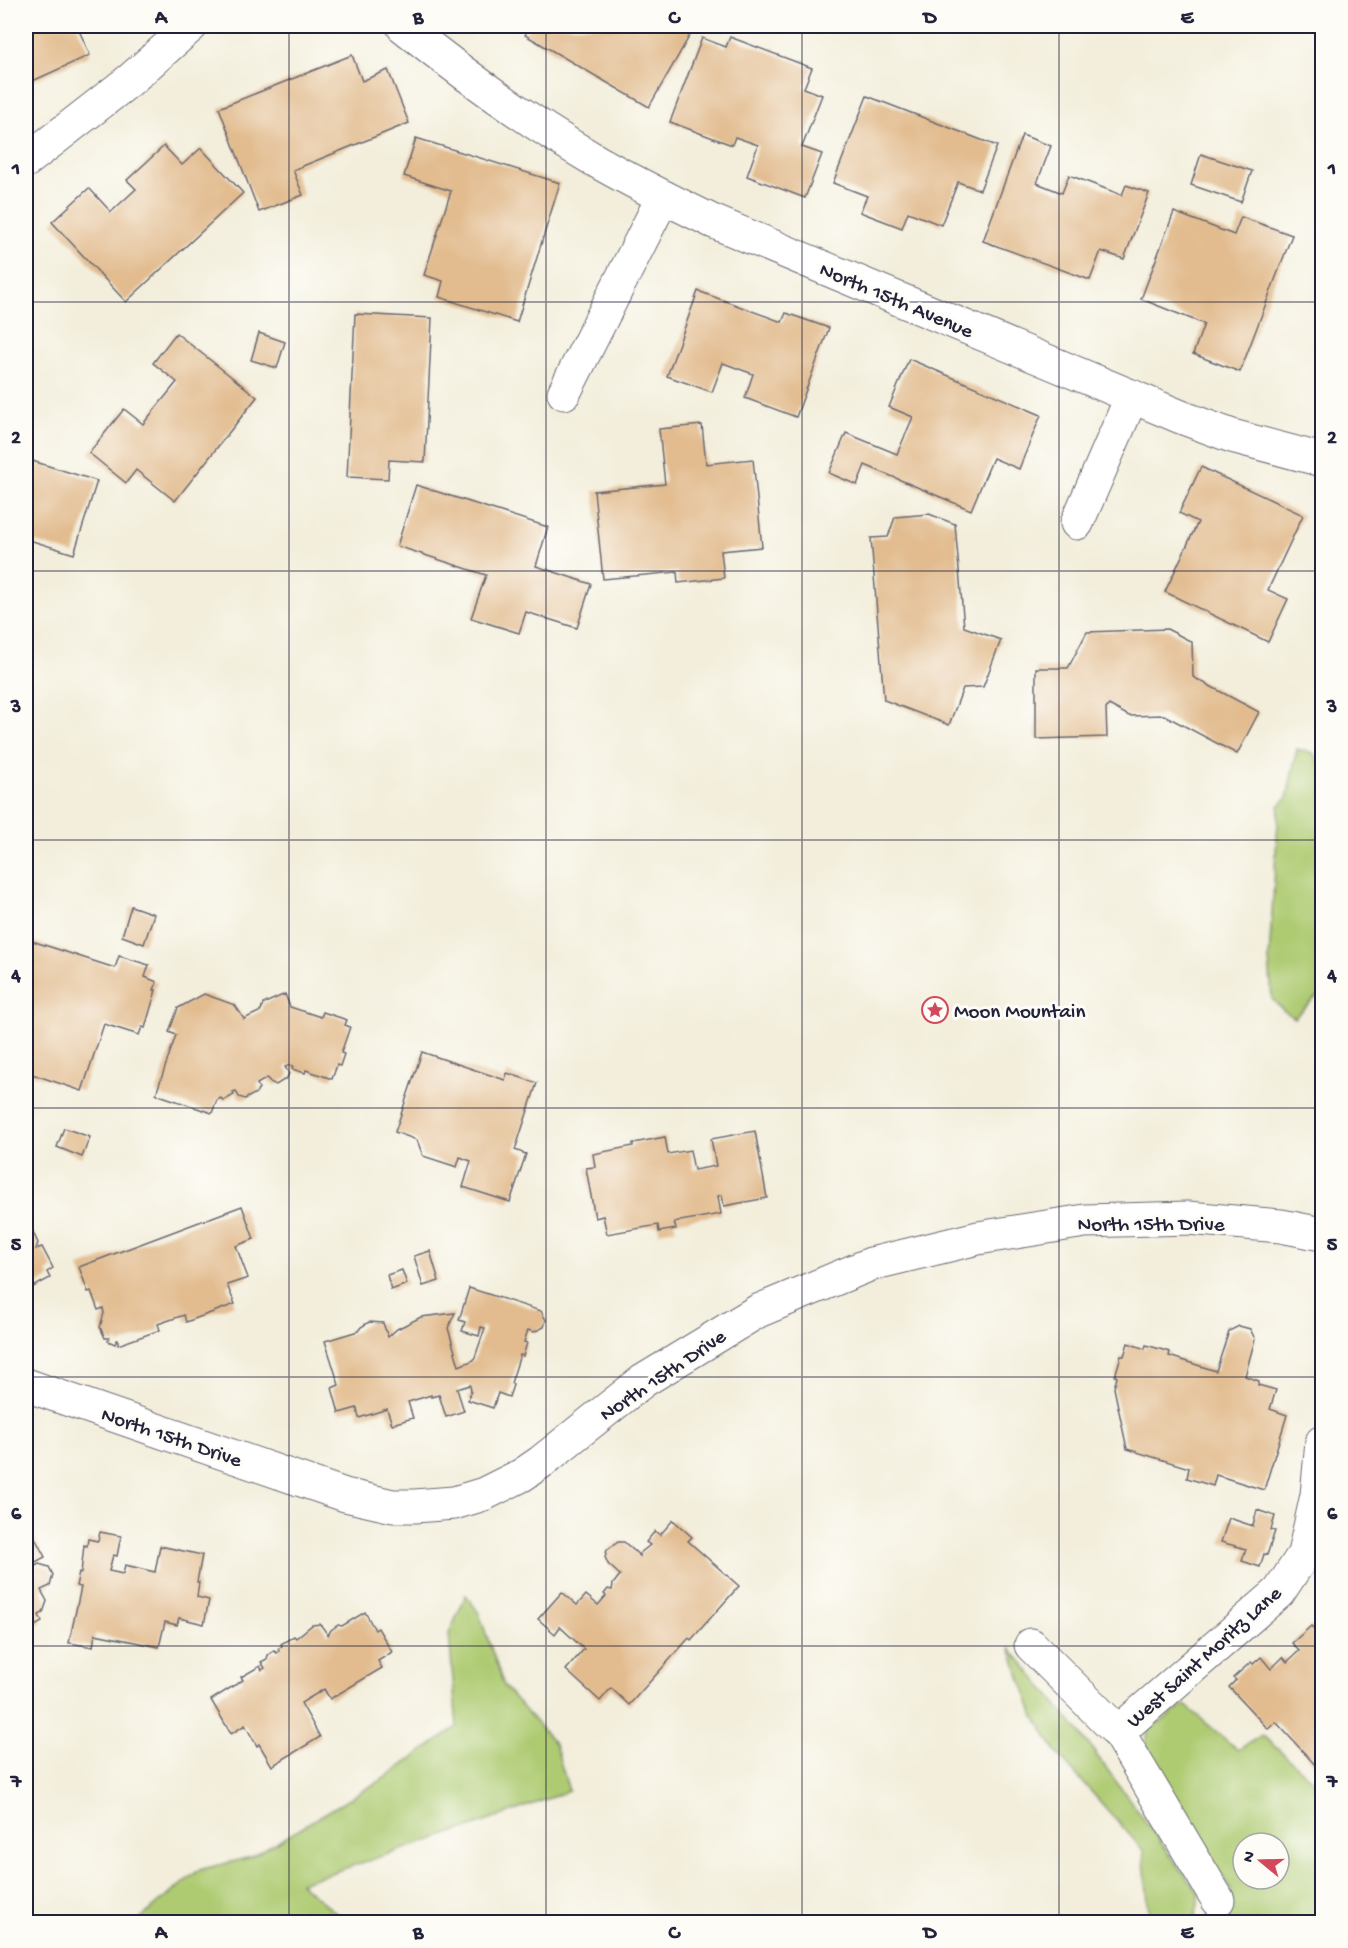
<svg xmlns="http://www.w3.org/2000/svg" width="1348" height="1948" viewBox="0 0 1348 1948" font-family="'Gochi Hand',sans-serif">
<rect width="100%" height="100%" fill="#fdfcf7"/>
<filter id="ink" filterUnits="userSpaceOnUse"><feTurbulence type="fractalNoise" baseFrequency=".0167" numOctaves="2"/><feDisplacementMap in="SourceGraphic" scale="12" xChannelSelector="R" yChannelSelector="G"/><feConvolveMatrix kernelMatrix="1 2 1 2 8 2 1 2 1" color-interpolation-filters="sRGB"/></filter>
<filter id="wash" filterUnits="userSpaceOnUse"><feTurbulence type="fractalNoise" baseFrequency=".008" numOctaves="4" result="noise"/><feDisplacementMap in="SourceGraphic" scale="24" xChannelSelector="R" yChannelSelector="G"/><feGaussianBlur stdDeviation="1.35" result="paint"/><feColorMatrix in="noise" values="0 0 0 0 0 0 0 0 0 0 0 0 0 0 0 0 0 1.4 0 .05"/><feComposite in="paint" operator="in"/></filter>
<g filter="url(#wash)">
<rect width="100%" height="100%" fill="#f3eedb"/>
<!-- green -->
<g fill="#aecb72" stroke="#687656" stroke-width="1.5" fill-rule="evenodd">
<path d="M1297 749 1313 753 1322 767V994L1315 998 1294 1018 1284 1011 1272 999 1269 959 1279 806 1287 798Z"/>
<path d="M466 1595 479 1613 504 1686 555 1744 569 1791 471 1827 300 1883 347 1922H136L199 1870 251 1857 383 1779 457 1727 449 1634Z"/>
<path d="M1010 1648 1078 1730 1200 1895 1194 1922H1150L1143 1850 1056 1752 1033 1713Z"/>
<path d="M1185 1705 1238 1750 1262 1735 1322 1789V1922H1222L1231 1889 1143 1760 1148 1730ZM1243 1843H1279V1879H1243Z"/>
</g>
<g id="blocks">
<!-- building -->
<g fill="#e2bc8f">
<path d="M26 26H77L90 55 26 84Z"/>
<path d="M530 26H690L694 28 649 107 525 35Z"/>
<path d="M730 37 812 68 804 88 822 95 802 147 822 154 805 198 747 176 758 145 735 137 732 145 670 122 702 38 726 47Z"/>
<path d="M352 55 362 81 388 70 409 123 293 170 303 195 259 212 219 108Z"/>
<path d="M867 96 997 146 980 190 958 182 941 225 908 212 902 228 860 212 867 196 833 183Z"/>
<path d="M1022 135 1051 146 1037 183 1062 193 1069 175 1122 195 1126 185 1149 193 1124 259 1101 251 1090 280 983 241Z"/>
<path d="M416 138 560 183 517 322 439 297 443 281 424 275 451 191 404 176Z"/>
<path d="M164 146 182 165 201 148 243 193 126 302 52 222 89 188 111 212 136 189 127 180Z"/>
<path d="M1201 154 1252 171 1241 202 1191 185Z"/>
<path d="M1174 212 1234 235 1241 217 1292 235 1240 372 1193 354 1204 324 1141 299Z"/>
<path d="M698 291 782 322 786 313 829 328 796 417 745 398 753 374 723 363 712 392 667 376Z"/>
<path d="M355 314 432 318 425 462 389 460 388 479 347 477Z"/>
<path d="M176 333 257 397 175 501 136 470 126 483 89 453 124 409 143 424 177 382 153 363Z"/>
<path d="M259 333 285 342 277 368 251 360Z"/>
<path d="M909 359 1041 415 1019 469 993 458 971 510 865 465 857 485 829 473 846 433 897 454 913 417 889 407Z"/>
<path d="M702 425 706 464 753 459 762 547 721 551 724 578 678 583 677 572 603 579 594 491 665 484 659 429Z"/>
<path d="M26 459 97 481 74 554 26 539Z"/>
<path d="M1201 467 1303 515 1268 590 1288 599 1268 642 1165 592 1198 522 1179 513Z"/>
<path d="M416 485 548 527 536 566 591 584 577 628 526 612 519 633 471 618 486 575 397 546Z"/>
<path d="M929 514 955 524 964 627 1001 640 983 687 963 688 949 725 884 700 871 538 888 537 895 517Z"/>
<path d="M1167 629 1192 642 1193 677 1259 712 1237 754 1164 715 1129 716 1109 705 1106 709 1107 737 1036 739V668H1068L1087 632Z"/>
<path d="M131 906 154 914 144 944 122 936Z"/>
<path d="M26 939 115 968 119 956 149 965 145 977 157 982 154 990H156L145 1028 142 1027 139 1035 104 1024 82 1091 26 1072V1062L29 1051 26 1049Z"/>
<path d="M204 994 235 1005 244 1019 261 1011 263 1004 285 994 290 1007 321 1017 323 1012 347 1020 345 1025 350 1027 341 1053 344 1054 340 1066 337 1065 332 1079 306 1070 305 1073 292 1069 293 1066 290 1065 285 1067 289 1073 287 1078 276 1085 270 1082 267 1078 257 1084 259 1088 256 1093 245 1099 239 1097 236 1091 233 1092 234 1095 223 1101 221 1098 217 1100 212 1113 156 1094 176 1035 169 1032 178 1008Z"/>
<path d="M422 1052 505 1080 507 1073 537 1083 515 1150 526 1154 510 1202 463 1187 471 1161 460 1157 457 1167 423 1156 417 1140 395 1132Z"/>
<path d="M64 1128 90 1137 82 1157 57 1147Z"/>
<path d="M755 1131 767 1198 724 1206 722 1195 718 1196 721 1214 674 1222 676 1229 659 1232 658 1225 607 1234 603 1216 595 1218 586 1168 595 1167 593 1154 633 1146V1143L665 1137 668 1154 690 1150 694 1170 716 1166 711 1139Z"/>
<path d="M242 1206 254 1239 236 1246 248 1278 227 1285 235 1304 186 1322 184 1315 158 1324 160 1330 118 1345V1340H117L115 1344 108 1341 109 1338H105L100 1327 104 1313 103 1308 98 1310 91 1291 88 1292 79 1267Z"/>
<path d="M26 1228 32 1230 38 1243 36 1249 42 1247 53 1268 47 1272 50 1278 26 1291Z"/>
<path d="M430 1251 439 1281 423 1286 414 1256Z"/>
<path d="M402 1270 407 1284 391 1290 387 1275Z"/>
<path d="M469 1288 541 1311 546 1320 544 1327 534 1332 528 1330 524 1342 527 1343 523 1356 520 1355 511 1383 513 1385 509 1397 498 1393 493 1408 468 1400 471 1391 470 1385 457 1389 464 1411 446 1417 439 1395 431 1397V1395L408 1402 413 1418 392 1424 387 1409 359 1418 357 1408 339 1413 332 1388 339 1385 325 1341 358 1331 361 1327 369 1322 383 1323 388 1337 397 1329 421 1317 455 1313 448 1328 459 1366 474 1360 485 1328 481 1327 479 1336 462 1331 465 1322 459 1320Z"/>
<path d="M1239 1326 1250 1329 1255 1339 1245 1376 1259 1381 1258 1385 1276 1390 1270 1409 1287 1415 1264 1490 1216 1475 1213 1486 1187 1478 1189 1468 1127 1449 1114 1388 1117 1377 1115 1376 1121 1356H1124L1128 1343 1145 1349 1146 1345 1170 1352 1169 1356 1216 1371 1229 1331Z"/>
<path d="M1257 1510 1275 1516 1271 1530 1275 1531 1267 1555 1264 1554 1260 1567 1242 1561 1246 1549 1221 1542 1229 1518 1253 1526Z"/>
<path d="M673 1520 692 1537 688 1541 739 1586 691 1640 689 1638 629 1705 611 1688 600 1701 566 1670 584 1649 560 1627 555 1634 538 1619 562 1592 577 1605 586 1595 598 1605 606 1596 604 1594 608 1589 612 1590 613 1584 620 1575 608 1564 605 1557 607 1550 618 1542H624L640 1556V1553L650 1545 646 1542 655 1531 660 1535Z"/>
<path d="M100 1532 121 1536 117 1556 113 1555 109 1571 123 1574 125 1565 155 1572 160 1546 202 1555 197 1582H199L197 1597 209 1600 204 1624 179 1618 177 1625 165 1622 159 1647 95 1634 93 1647 69 1643 81 1587 76 1586 79 1572 81 1573 84 1545 87 1546 88 1539 98 1541Z"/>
<path d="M35 1538 45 1557 30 1565 32 1568 39 1564 49 1567 53 1575 50 1586 41 1590 47 1601 43 1613 39 1615 42 1622 26 1631V1543Z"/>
<path d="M365 1612 375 1630 378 1628 392 1652 378 1661 382 1668 330 1699 324 1689 301 1703 320 1737 272 1766 259 1744 257 1746 245 1725 231 1734 211 1700 243 1680 241 1677 260 1666 262 1670 265 1668 261 1662 267 1659 268 1655 274 1651 277 1653 279 1651 278 1649 282 1646 281 1644 294 1636 296 1638 312 1625 320 1624 328 1635 331 1630 338 1625 342 1626Z"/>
<path d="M1322 1619V1762L1317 1767 1276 1722 1268 1729 1229 1687 1236 1680 1233 1678 1251 1662 1253 1664 1261 1657 1271 1669 1283 1657 1287 1662 1299 1651 1292 1643 1311 1626 1313 1628Z"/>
</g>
</g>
</g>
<g filter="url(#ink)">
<use href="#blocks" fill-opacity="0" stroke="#6b6973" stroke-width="1.5"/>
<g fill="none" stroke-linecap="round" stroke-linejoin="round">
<defs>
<g id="street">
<path d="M403 26C464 75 529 122 598 162 635 183 673 202 712 221L1181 417 1232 436 1322 460"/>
<path d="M26 161 130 80 191 26"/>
<path d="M564 393 663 197"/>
<path d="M1077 523 1132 396"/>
<path d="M26 1385 345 1495 393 1506H415L454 1503 484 1494 522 1475 541 1462 643 1381 758 1311 871 1264 978 1238 1085 1221 1188 1218 1281 1226 1322 1234"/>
<path d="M1031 1645 1118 1732 1218 1900"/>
<path d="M1118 1732 1279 1592 1304 1554 1317 1495 1322 1442"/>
</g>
</defs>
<!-- street casing -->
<use href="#street" stroke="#6b6973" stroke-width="35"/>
<!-- street -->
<use href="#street" stroke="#fff" stroke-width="33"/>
</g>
</g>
<!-- grid -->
<path fill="none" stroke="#22223b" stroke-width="1.5" stroke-opacity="0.55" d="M289 26V1922M546 26V1922M802 26V1922M1059 26V1922M26 302H1322M26 571H1322M26 840H1322M26 1108H1322M26 1377H1322M26 1646H1322"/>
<!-- icons -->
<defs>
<symbol id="sight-ring" viewBox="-11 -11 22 22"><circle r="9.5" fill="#fdfcf7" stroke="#d1495b" stroke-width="1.5"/><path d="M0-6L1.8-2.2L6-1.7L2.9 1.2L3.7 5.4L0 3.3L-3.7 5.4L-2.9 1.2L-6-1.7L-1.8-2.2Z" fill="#d1495b"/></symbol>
</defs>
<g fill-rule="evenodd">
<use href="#sight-ring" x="920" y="995" width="30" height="30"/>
</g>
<g text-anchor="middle" stroke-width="6" stroke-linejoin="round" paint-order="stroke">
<!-- street labels -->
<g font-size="21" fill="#22223b" stroke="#fdfcf7">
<text transform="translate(897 299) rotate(23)" y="7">North 15th Avenue</text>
<text x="1151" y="1230">North 15th Drive</text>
<text transform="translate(662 1374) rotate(-34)" y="7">North 15th Drive</text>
<text transform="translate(172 1436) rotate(19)" y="7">North 15th Drive</text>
<text transform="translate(1203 1656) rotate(-42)" y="7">West Saint Moritz Lane</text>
</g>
<!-- poi labels -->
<g font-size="21" fill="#22223b" stroke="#fdfcf7" text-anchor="start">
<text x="954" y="1017">Moon Mountain</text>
</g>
</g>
<!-- margin -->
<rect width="1348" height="1948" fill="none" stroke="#fdfcf7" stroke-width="66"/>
<!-- north arrow -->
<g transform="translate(1261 1861) rotate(289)"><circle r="28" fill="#fdfcf7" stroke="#a5a5ac" stroke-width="1.5"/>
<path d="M0-4.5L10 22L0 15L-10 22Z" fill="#d1495b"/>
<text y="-9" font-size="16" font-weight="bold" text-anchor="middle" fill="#22223b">N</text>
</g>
<rect x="33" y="33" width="1282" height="1882" fill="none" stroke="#22223b" stroke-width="2"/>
<g font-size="20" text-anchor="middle" font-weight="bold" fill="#22223b">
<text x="161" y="23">A</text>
<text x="418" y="23">B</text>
<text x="674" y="23">C</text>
<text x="930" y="23">D</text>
<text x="1187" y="23">E</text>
<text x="16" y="174">1</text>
<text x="1332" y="174">1</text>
<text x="16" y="443">2</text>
<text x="1332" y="443">2</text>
<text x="16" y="712">3</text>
<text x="1332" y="712">3</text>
<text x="16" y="981">4</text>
<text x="1332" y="981">4</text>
<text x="16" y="1250">5</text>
<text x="1332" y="1250">5</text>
<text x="16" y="1519">6</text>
<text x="1332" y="1519">6</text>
<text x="16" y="1787">7</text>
<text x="1332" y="1787">7</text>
<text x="161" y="1938">A</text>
<text x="418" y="1938">B</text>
<text x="674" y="1938">C</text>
<text x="930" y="1938">D</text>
<text x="1187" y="1938">E</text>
</g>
</svg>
